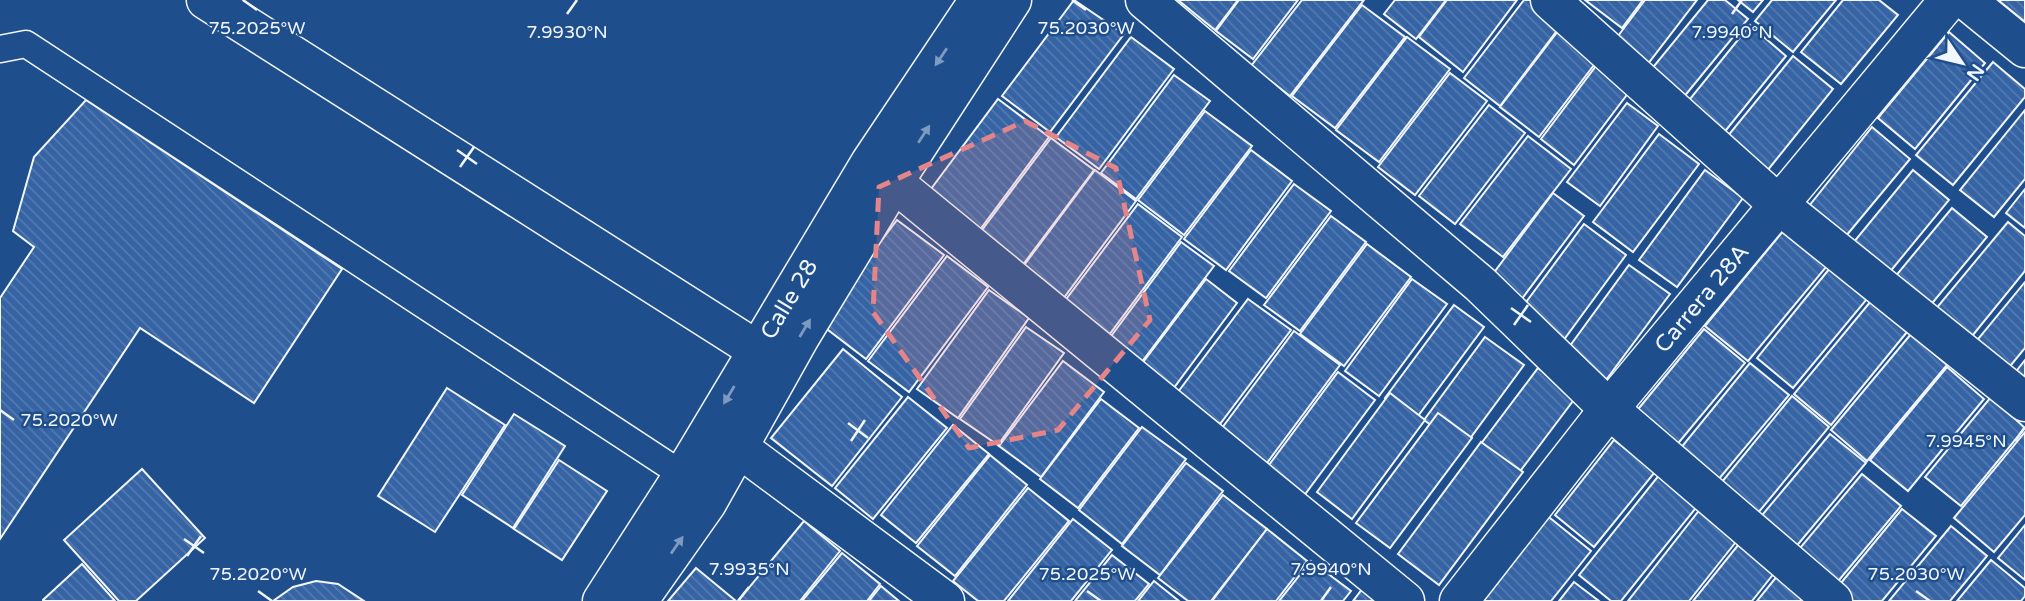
<svg xmlns="http://www.w3.org/2000/svg" width="2025" height="601" viewBox="0 0 2025 601" font-family="'Varela Round',sans-serif">
<defs>
<pattern id="building-back-hatch" width="6" height="6" patternUnits="userSpaceOnUse" patternTransform="scale(1.75)"><rect width="6" height="6" fill="#3563a3"/><path d="M-1 5l2 2M0 0l6 6M5-1l2 2" fill="none" stroke="#537ab1"/></pattern>
</defs>
<rect width="100%" height="100%" fill="#1f4e8c"/>
<!-- building -->
<g fill="url(#building-back-hatch)" stroke="#f2f6ff" stroke-width="2">
<path d="M1074 0 1124 34 1050 132 1002 96Z"/>
<path d="M1178 0H1238L1215 30Z"/>
<path d="M1239 0H1298L1253 59 1216 31Z"/>
<path d="M1302 0H1364L1290 96 1251 66Z"/>
<path d="M1395 0H1446L1416 39 1384 14Z"/>
<path d="M1447 0H1517L1463 72 1419 37Z"/>
<path d="M1524 0H1531L1562 24 1500 106 1464 78Z"/>
<path d="M1585 0H1643L1622 28Z"/>
<path d="M1645 0H1697L1644 69 1612 44Z"/>
<path d="M1708 0H1725L1748 19 1678 104 1645 77Z"/>
<path d="M1738 0H1763L1753 12Z"/>
<path d="M1772 0H1836L1793 52 1755 21Z"/>
<path d="M1843 0H1879L1898 15 1841 84 1801 52Z"/>
<path d="M1998 0H2025V20L2024 21Z"/>
<path d="M1362 5 1405 37 1335 128 1292 96Z"/>
<path d="M1750 25 1786 56 1718 140 1681 110Z"/>
<path d="M1558 31 1597 61 1539 137 1500 107Z"/>
<path d="M1949 32 1985 63 1915 149 1878 118Z"/>
<path d="M1131 37 1174 69 1099 169 1056 137Z"/>
<path d="M1407 37 1450 69 1379 162 1336 130Z"/>
<path d="M1793 56 1833 89 1763 176 1722 143Z"/>
<path d="M1599 62 1632 88 1574 165 1541 139Z"/>
<path d="M1993 62 2025 89V97L1953 185 1916 155Z"/>
<path d="M1450 73 1487 101 1415 195 1378 167Z"/>
<path d="M1174 75 1210 101 1136 199 1101 173Z"/>
<path d="M998 99 1049 137 976 235 925 197Z"/>
<path d="M86 100 342 269 254 403 140 328 0 539V298L34 247 13 231 34 157Z"/>
<path d="M1627 103 1658 126 1600 206 1567 182Z"/>
<path d="M1489 105 1525 133 1455 224 1419 196Z"/>
<path d="M2025 110V179L1994 217 1960 190Z"/>
<path d="M1205 111 1252 146 1184 235 1138 200Z"/>
<path d="M1872 127 1910 159 1841 242 1805 211Z"/>
<path d="M1659 134 1699 164 1633 252 1593 222Z"/>
<path d="M1528 136 1571 169 1503 257 1460 224Z"/>
<path d="M1051 138 1094 170 1022 266 979 234Z"/>
<path d="M1251 150 1292 181 1226 270 1184 239Z"/>
<path d="M1095 170 1136 201 1060 303 1019 272Z"/>
<path d="M1705 170 1743 198 1677 287 1639 260Z"/>
<path d="M1913 170 1949 200 1884 279 1848 249Z"/>
<path d="M1294 184 1331 211 1266 298 1229 271Z"/>
<path d="M2025 189V228L2006 213Z"/>
<path d="M1553 193 1584 216 1518 304 1487 282Z"/>
<path d="M1138 204 1182 237 1106 339 1061 306Z"/>
<path d="M1952 208 1987 237 1924 313 1889 284Z"/>
<path d="M1331 216 1366 242 1300 331 1264 305Z"/>
<path d="M897 220 944 255 866 359 819 323Z"/>
<path d="M2008 222 2025 236V271L1964 346 1929 317Z"/>
<path d="M1584 224 1626 255 1560 345 1518 313Z"/>
<path d="M1784 230 1827 266 1748 361 1705 326Z"/>
<path d="M1181 242 1214 266 1141 363 1109 339Z"/>
<path d="M1367 244 1411 277 1344 366 1300 334Z"/>
<path d="M947 256 988 287 909 392 868 361Z"/>
<path d="M1629 265 1670 294 1603 384 1564 354Z"/>
<path d="M1830 268 1867 299 1793 388 1757 358Z"/>
<path d="M1206 279 1237 303 1173 389 1141 365Z"/>
<path d="M1412 279 1447 304 1379 396 1345 371Z"/>
<path d="M2025 282V348L2002 376 1969 350Z"/>
<path d="M989 290 1029 318 958 418 917 389Z"/>
<path d="M1248 299 1291 330 1220 424 1178 392Z"/>
<path d="M1871 301 1907 332 1831 425 1794 394Z"/>
<path d="M1454 305 1484 327 1415 420 1385 398Z"/>
<path d="M1026 327 1064 353 998 445 960 419Z"/>
<path d="M1704 329 1745 363 1670 453 1630 419Z"/>
<path d="M1294 331 1340 365 1264 467 1219 432Z"/>
<path d="M1911 334 1947 365 1867 461 1831 430Z"/>
<path d="M1485 337 1524 365 1463 448 1424 420Z"/>
<path d="M843 349 902 397 832 486 771 438Z"/>
<path d="M2025 360V391L2010 379Z"/>
<path d="M1063 361 1104 392 1041 477 999 446Z"/>
<path d="M1750 363 1789 395 1713 486 1675 455Z"/>
<path d="M1947 367 1984 399 1908 491 1870 460Z"/>
<path d="M1538 368 1576 397 1515 478 1477 449Z"/>
<path d="M1338 372 1375 400 1303 497 1266 469Z"/>
<path d="M447 388 505 425 435 532 378 496Z"/>
<path d="M1390 393 1425 420 1352 519 1317 492Z"/>
<path d="M1792 396 1829 427 1753 519 1717 488Z"/>
<path d="M908 397 947 428 873 519 835 488Z"/>
<path d="M1991 397 2025 428 1961 506 1925 477Z"/>
<path d="M1101 399 1139 428 1078 508 1040 479Z"/>
<path d="M1438 413 1472 438 1390 548 1356 523Z"/>
<path d="M514 414 565 446 513 528 462 495Z"/>
<path d="M953 425 989 454 916 543 881 515Z"/>
<path d="M1142 427 1186 459 1122 544 1079 510Z"/>
<path d="M2025 432V515L1994 552 1954 518Z"/>
<path d="M1830 434 1866 463 1794 549 1758 520Z"/>
<path d="M1614 440 1655 472 1594 547 1555 515Z"/>
<path d="M1481 442 1523 472 1439 585 1398 554Z"/>
<path d="M990 455 1027 485 955 576 917 546Z"/>
<path d="M559 460 607 491 562 560 514 529Z"/>
<path d="M1186 463 1223 491 1160 575 1122 546Z"/>
<path d="M142 469 205 538 136 601H119L64 540Z"/>
<path d="M1660 474 1699 504 1621 601H1611L1579 575Z"/>
<path d="M1862 474 1901 506 1834 586 1795 554Z"/>
<path d="M1028 488 1069 521 1004 601H978L953 581Z"/>
<path d="M1223 495 1267 529 1211 601H1188L1158 578Z"/>
<path d="M1701 508 1739 538 1689 601H1628Z"/>
<path d="M1902 509 1936 536 1882 601H1850L1836 589Z"/>
<path d="M1545 514 1591 551 1551 601H1476Z"/>
<path d="M1073 519 1112 550 1071 601H1008Z"/>
<path d="M804 521 840 551 800 601H738Z"/>
<path d="M2025 525V580L1998 558Z"/>
<path d="M1951 526 1987 556 1950 601H1889Z"/>
<path d="M1267 529 1307 561 1276 601H1212Z"/>
<path d="M1739 544 1775 572 1752 601H1693Z"/>
<path d="M842 553 880 584 867 601H802Z"/>
<path d="M1112 555 1149 584 1135 601H1075Z"/>
<path d="M1991 560 2025 588V596L2021 601H1957Z"/>
<path d="M1311 561 1351 591 1343 601H1279Z"/>
<path d="M82 564 115 601H43V600Z"/>
<path d="M696 568 736 601H668Z"/>
<path d="M1778 575 1811 601H1757Z"/>
<path d="M316 581 338 584 364 601H273L293 587Z"/>
<path d="M1154 581 1179 601H1138Z"/>
<path d="M1574 582 1599 601H1559Z"/>
<path d="M881 586 899 601H869Z"/>
<path d="M1363 588 1379 601H1353Z"/>
</g>
<g fill="none" stroke-linecap="round" stroke-linejoin="round">
<defs>
<path id="service" d="M0 49 26 44 683 475 694 488"/>
<g id="minor">
<path d="M206 0 757 350"/>
<path d="M1145 0 1480 284 1609 409 1833 601"/>
<path d="M1550 0 1778 204 2025 402"/>
<path d="M1966 0 2025 48"/>
<path d="M875 167 1405 601"/>
<path d="M719 433 945 601"/>
<path id="s1" d="M602 601 683 475 870 163 979 0"/>
<path d="M638 601 707 503 800 337 894 182 1012 0"/>
<path id="s2" d="M1459 601 1609 409 1949 0"/>
</g>
</defs>
<!-- service casing -->
<use href="#service" stroke="#f2f6ff" stroke-width="29"/>
<!-- minor casing -->
<use href="#minor" stroke="#f2f6ff" stroke-width="41"/>
<!-- service -->
<use href="#service" stroke="#1f4e8c" stroke-width="26"/>
<!-- minor -->
<use href="#minor" stroke="#1f4e8c" stroke-width="38"/>
</g>
<!-- one-way arrows -->
<defs><path id="oneway-solid" d="M-6-.8H1V-3.2L6.5 0L1 3.2V.8H-6Z" transform="scale(1.75)"/></defs>
<g fill="#7e9ac0">
<use href="#oneway-solid" transform="translate(941 57) rotate(124)"/>
<use href="#oneway-solid" transform="translate(924 134) rotate(-57)"/>
<use href="#oneway-solid" transform="translate(805 328) rotate(-59)"/>
<use href="#oneway-solid" transform="translate(729 395) rotate(121)"/>
<use href="#oneway-solid" transform="translate(677 545) rotate(-55)"/>
</g>
<!-- marked area -->
<path fill="#e38589" fill-opacity="0.2" stroke="#e38589" stroke-width="5" stroke-dasharray="14 9" stroke-linejoin="round" d="M1025 121 1116 168 1150 320 1058 430 969 448 873 312 879 187Z"/>
<!-- ticks -->
<path fill="none" stroke="#f2f6ff" stroke-width="2.5" d="M243 0 257 10M1072 0 1086 10M567 14 577 0M1732 14 1742 0M457 150 477 164M460 167 474 147M1511 308 1531 322M1514 325 1528 305M0 410 14 420M848 423 868 438M851 441 865 420M2015 441 2025 427M184 539 204 553M187 556 201 536M258 591 272 601M1087 591 1101 601M1916 591 1930 601M738 601 749 587M1321 601 1331 587"/>
<g text-anchor="middle" stroke-width="5" stroke-linejoin="round" paint-order="stroke">
<!-- street labels -->
<g font-size="23" fill="#f2f6ff" stroke="#1f4e8c">
<text dy="8" stroke="none"><textPath href="#s2" startOffset="388">Carrera 28A</textPath></text>
<text dy="8" stroke="none"><textPath href="#s1" startOffset="355">Calle 28</textPath></text>
</g>
</g>
<g font-size="18" text-anchor="middle" fill="#f2f6ff" stroke="#1f4e8c" stroke-width="5" stroke-linejoin="round" paint-order="stroke">
<text x="257" y="34">75.2025°W</text>
<text x="1086" y="34">75.2030°W</text>
<text x="567" y="38">7.9930°N</text>
<text x="1732" y="38">7.9940°N</text>
<text x="69" y="426">75.2020°W</text>
<text x="1966" y="447">7.9945°N</text>
<text x="749" y="575">7.9935°N</text>
<text x="1331" y="575">7.9940°N</text>
<text x="258" y="580">75.2020°W</text>
<text x="1087" y="580">75.2025°W</text>
<text x="1916" y="580">75.2030°W</text>
</g>
<!-- north arrow -->
<g transform="translate(1962 63) rotate(125)" stroke="#1f4e8c" stroke-width="5" paint-order="stroke">
<path d="M0-5L12 26L0 18L-12 26Z" fill="#f2f6ff"/>
<text y="-10" font-size="19" font-weight="bold" text-anchor="middle" fill="#f2f6ff">N</text>
</g>
</svg>
